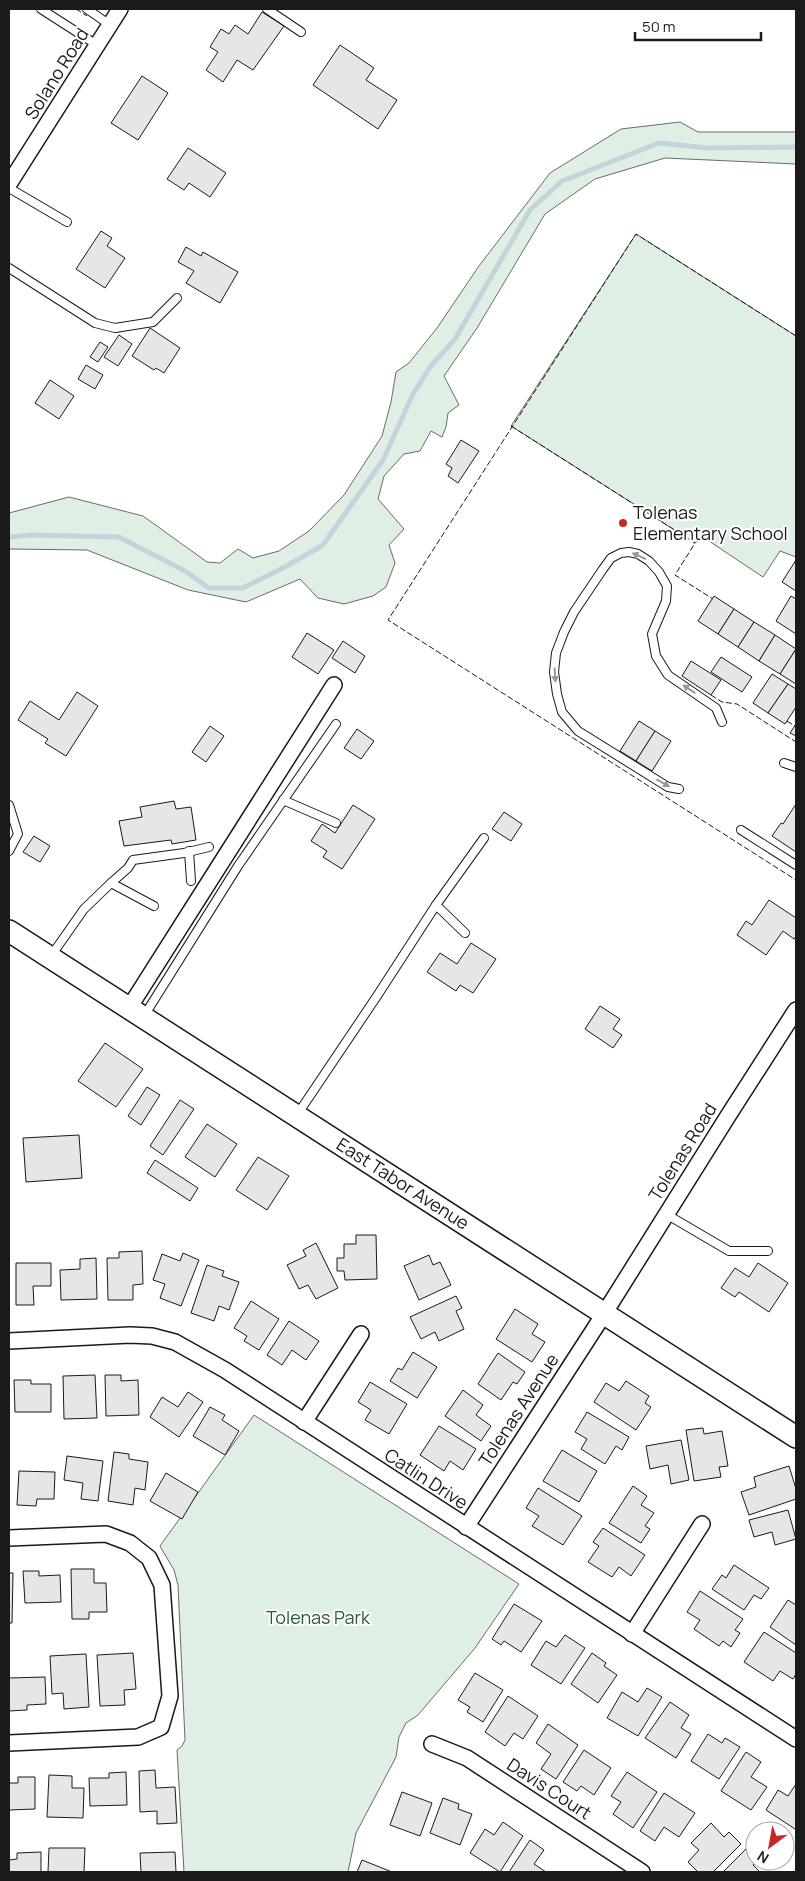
<svg xmlns="http://www.w3.org/2000/svg" width="805" height="1881" viewBox="0 0 805 1881" font-family="Manrope,sans-serif">
<rect width="100%" height="100%" fill="#fff"/>
<!-- green -->
<g fill="#e0efe3" stroke="#6a6a6a">
<path d="M680 122 698 132H796V164L665 158 595 179 545 214 477 328 444 376 459 405 448 413 446 427 442 437 431 431 420 451 404 454 384 476 378 499 404 529 389 545 395 563 386 587 373 596 344 604 318 598 300 579 246 602 188 590 87 550 9 549V513L69 497 143 516 207 562 220 563 238 549 253 558 279 551 309 531 344 495 382 436 391 402 396 372 409 363 437 328 479 266 550 173 621 129Z"/>
<path d="M636 234 796 336V557L780 551 763 577 703 537 695 543 511 426Z"/>
<path d="M254 1415 519 1584 475 1648 418 1715 406 1723 399 1737 396 1757 356 1833 348 1872H184L177 1750 182 1746 185 1740 178 1585 174 1570 160 1546Z"/>
</g>
<g fill="none" stroke-linecap="round" stroke-linejoin="round">
<!-- stream -->
<path stroke="#c6d2dc" stroke-width="5" d="M9 537 31 535 119 537 185 571 209 588H243L285 567 323 545 383 460 413 394 430 367 455 339 530 210 562 181 659 143 707 148 796 147"/>
</g>
<!-- building -->
<g fill="#e6e6e6" stroke="#1a1a1a">
<path d="M262 12 284 26 253 70 237 60 223 82 206 70 218 52 210 47 221 29 229 34 235 25 248 34Z"/>
<path d="M340 45 374 68 366 80 397 100 378 129 313 85Z"/>
<path d="M142 76 168 93 138 140 111 123Z"/>
<path d="M188 148 226 173 210 197 189 183 184 190 167 179Z"/>
<path d="M101 231 112 238 107 246 125 258 105 288 76 269Z"/>
<path d="M186 247 201 256 203 252 238 272 220 303 186 283 194 271 178 262Z"/>
<path d="M150 328 180 348 164 373 156 368 154 370 132 356Z"/>
<path d="M119 335 132 344 118 366 104 357Z"/>
<path d="M100 342 108 347 98 362 90 357Z"/>
<path d="M86 365 103 375 95 389 78 379Z"/>
<path d="M50 380 74 396 59 419 35 403Z"/>
<path d="M461 440 479 451 458 483 448 476 452 468 446 464Z"/>
<path d="M796 560V591L782 582Z"/>
<path d="M714 596 734 609 718 634 698 621Z"/>
<path d="M791 596 796 599V634L776 621Z"/>
<path d="M734 609 754 622 738 647 718 634Z"/>
<path d="M754 622 775 635 759 661 738 647Z"/>
<path d="M307 633 334 650 318 674 292 657Z"/>
<path d="M775 635 796 649 780 674 759 661Z"/>
<path d="M343 641 365 656 355 673 332 658Z"/>
<path d="M796 649V684L780 674Z"/>
<path d="M721 657 752 677 742 692 711 672Z"/>
<path d="M691 661 721 680 711 695 682 676Z"/>
<path d="M772 674 788 684 768 713 753 703Z"/>
<path d="M788 684 796 689V707L785 724 768 713Z"/>
<path d="M77 692 98 706 66 756 45 743 48 739 18 720 30 701 59 720Z"/>
<path d="M639 721 655 731 636 761 620 751Z"/>
<path d="M796 724V736L790 733Z"/>
<path d="M210 726 224 736 206 762 192 752Z"/>
<path d="M357 729 374 741 361 759 344 748Z"/>
<path d="M655 731 671 741 652 771 636 761Z"/>
<path d="M174 801 176 809 191 807 196 840 172 844 171 840 124 846 119 821 142 817 140 807Z"/>
<path d="M796 804V852L772 836 781 823 783 824Z"/>
<path d="M353 805 375 819 342 869 323 857 327 851 311 841 322 824 335 833Z"/>
<path d="M504 812 522 824 511 841 492 829Z"/>
<path d="M34 836 50 846 40 862 23 852Z"/>
<path d="M769 900 796 918V936L794 939 783 931 766 955 737 935 746 921 752 925Z"/>
<path d="M471 943 496 959 473 993 460 985 456 991 427 972 440 953 457 964Z"/>
<path d="M600 1006 620 1019 613 1029 622 1035 613 1048 585 1029Z"/>
<path d="M105 1043 143 1069 116 1107 78 1081Z"/>
<path d="M147 1087 160 1095 141 1125 128 1116Z"/>
<path d="M180 1100 194 1109 163 1155 150 1146Z"/>
<path d="M207 1124 237 1144 215 1177 185 1157Z"/>
<path d="M79 1135 82 1178 26 1182 23 1138Z"/>
<path d="M258 1157 289 1176 267 1210 236 1190Z"/>
<path d="M155 1160 198 1188 190 1201 147 1173Z"/>
<path d="M356 1235H376L377 1279 345 1280 344 1271H337V1258H344V1244H356Z"/>
<path d="M316 1243 338 1288 316 1299 308 1285 299 1289 287 1265 306 1256 303 1250Z"/>
<path d="M142 1251 143 1284 133 1285V1300H108L107 1258H119V1252Z"/>
<path d="M183 1253 199 1260 181 1306 160 1298 165 1284 153 1280 162 1254 180 1261Z"/>
<path d="M429 1255 433 1265 440 1262 451 1285 419 1300 404 1266Z"/>
<path d="M96 1258 97 1299 61 1300 60 1270 80 1269V1259Z"/>
<path d="M16 1263H51V1286H33L34 1305H16Z"/>
<path d="M758 1263 788 1283 769 1312 739 1292 735 1297 721 1288 735 1268 749 1277Z"/>
<path d="M207 1265 224 1271 222 1276 239 1282 229 1310 219 1306 214 1321 191 1313Z"/>
<path d="M456 1296 462 1308 456 1311 464 1329 439 1341 435 1332 421 1339 410 1317Z"/>
<path d="M251 1301 279 1319 259 1350 244 1341 247 1336 234 1328Z"/>
<path d="M515 1309 538 1324 532 1334 545 1342 532 1362 496 1339Z"/>
<path d="M289 1321 319 1341 306 1360 292 1350 282 1365 267 1355Z"/>
<path d="M413 1352 437 1367 417 1398 390 1381 398 1368 402 1370Z"/>
<path d="M498 1353 525 1372 517 1384 513 1382 501 1400 478 1384Z"/>
<path d="M95 1375 97 1418 64 1419 63 1376Z"/>
<path d="M105 1375H121V1381L138 1380 139 1415 106 1416Z"/>
<path d="M14 1380H31V1384H51V1412H15Z"/>
<path d="M626 1381 649 1396 645 1403 651 1407 636 1430 594 1402 606 1383 619 1391Z"/>
<path d="M370 1382 407 1404 389 1434 365 1420 371 1410 358 1402Z"/>
<path d="M463 1390 483 1405 476 1415 491 1426 481 1441 445 1416Z"/>
<path d="M188 1392 203 1402 179 1437 150 1417 162 1397 178 1407Z"/>
<path d="M210 1407 225 1415 222 1420 239 1431 225 1455 193 1436Z"/>
<path d="M587 1412 629 1437 622 1450 616 1446 605 1464 581 1449 587 1439 575 1432Z"/>
<path d="M439 1426 476 1449 463 1470 450 1461 444 1471 420 1455Z"/>
<path d="M703 1428 704 1434 722 1431 728 1466 719 1467 721 1477 694 1481 686 1430Z"/>
<path d="M681 1440 689 1480 671 1484 668 1465 650 1469 646 1446Z"/>
<path d="M562 1450 597 1471 579 1502 543 1481Z"/>
<path d="M114 1452 129 1454V1459L148 1462 145 1490 135 1488 133 1505 108 1501Z"/>
<path d="M67 1456 103 1461 98 1501 81 1499 83 1483 64 1480Z"/>
<path d="M789 1466 796 1489V1499L749 1515 741 1492 756 1487 754 1477Z"/>
<path d="M19 1471 55 1472 54 1499H37L36 1506 17 1505Z"/>
<path d="M166 1473 198 1492 182 1519 150 1501Z"/>
<path d="M633 1486 647 1496 641 1505 654 1513 645 1526 650 1529 641 1543 609 1523Z"/>
<path d="M538 1488 582 1516 563 1545 532 1526 539 1516 526 1508Z"/>
<path d="M788 1510 796 1539 775 1545 772 1532 754 1537 749 1520Z"/>
<path d="M603 1528 645 1555 631 1576 619 1567 612 1577 588 1562 599 1546 593 1542Z"/>
<path d="M734 1565 769 1588 761 1599 754 1595 744 1610 712 1589 722 1575 726 1578Z"/>
<path d="M71 1569H94V1583H106L107 1612H89V1619H72Z"/>
<path d="M23 1571H39V1576L60 1575 61 1602 25 1603Z"/>
<path d="M9 1573H13L12 1623H9Z"/>
<path d="M700 1591 743 1619 735 1630 740 1633 731 1647 723 1641 719 1646 694 1629 700 1620 687 1612Z"/>
<path d="M788 1600 796 1605V1645L770 1627Z"/>
<path d="M514 1604 542 1621 521 1652 504 1641 501 1645 492 1639Z"/>
<path d="M764 1632 796 1653V1674L793 1679 780 1671 773 1681 744 1662Z"/>
<path d="M565 1635 585 1648 561 1684 531 1665 546 1641 556 1647Z"/>
<path d="M133 1653 136 1689 124 1690 125 1705 100 1706 97 1655Z"/>
<path d="M592 1653 606 1663 604 1666 617 1675 598 1703 571 1684Z"/>
<path d="M86 1654 89 1707 64 1709 63 1693 52 1694 50 1656Z"/>
<path d="M475 1673 503 1690 483 1722 467 1712 470 1707 458 1700Z"/>
<path d="M45 1677 46 1704 27 1705V1710L9 1711V1678Z"/>
<path d="M647 1688 662 1697 638 1736 607 1718 622 1692 638 1702Z"/>
<path d="M508 1696 538 1716 523 1739 514 1733 505 1746 485 1732Z"/>
<path d="M670 1702 689 1715 681 1728 691 1734 676 1758 645 1738Z"/>
<path d="M548 1724 578 1745 556 1779 541 1769 551 1754 536 1743Z"/>
<path d="M708 1734 722 1743 725 1738 740 1747 719 1779 691 1761Z"/>
<path d="M584 1750 611 1768 594 1795 581 1786 577 1791 563 1782Z"/>
<path d="M746 1752 761 1762 751 1777 767 1787 751 1810 721 1791Z"/>
<path d="M155 1770 156 1788 175 1787 177 1823 157 1824V1811L140 1812 139 1771Z"/>
<path d="M126 1772 127 1805 90 1806 89 1778H109V1773Z"/>
<path d="M627 1772 657 1792 633 1828 613 1814 621 1802 611 1796Z"/>
<path d="M49 1775 72 1776V1788H84L83 1818 47 1817Z"/>
<path d="M18 1777H35V1809L9 1810V1783H18Z"/>
<path d="M796 1784V1828L795 1829 766 1810 778 1790 788 1796Z"/>
<path d="M402 1792 432 1803 420 1836 390 1825Z"/>
<path d="M664 1793 695 1813 679 1837 664 1827 655 1841 640 1831Z"/>
<path d="M443 1798 459 1804 458 1809 472 1814 460 1845 430 1833Z"/>
<path d="M503 1822 523 1836 500 1872 470 1853 485 1829 494 1835Z"/>
<path d="M711 1823 724 1837 729 1832 741 1844 713 1872H698L688 1862 699 1850 691 1843Z"/>
<path d="M530 1840 544 1850 534 1864 546 1872H509Z"/>
<path d="M49 1848H85L84 1872H48Z"/>
<path d="M746 1849 755 1858V1861H757L753 1865 760 1872H723Z"/>
<path d="M41 1852V1872H9V1860L17 1859V1853Z"/>
<path d="M175 1852 176 1872H141L140 1853Z"/>
<path d="M362 1860 392 1872H357Z"/>
</g>
<g fill="none" stroke-linecap="round" stroke-linejoin="round">
<defs>
<g id="service">
<path d="M41 9 97 45"/>
<path d="M87 9 110 25"/>
<path d="M267 9 301 32"/>
<path d="M9 188 67 222"/>
<path d="M9 268 95 323 115 328 153 322 177 298"/>
<path d="M784 763 796 767"/>
<path d="M679 789 668 787 578 731 562 712 557 694 554 672 556 653 564 632 574 612 603 569 611 558 621 553 629 552 638 554 649 561 659 572 667 586 666 601 652 634 656 656 668 675 716 708 722 722"/>
<path d="M283 800 336 823"/>
<path d="M9 805 18 834 9 851"/>
<path d="M741 830 796 865"/>
<path d="M189 851 191 881"/>
<path d="M111 883 128 868 133 860 184 853 209 847"/>
<path d="M436 905 484 838"/>
<path d="M51 956 84 909 111 883 154 906"/>
<path d="M144 1016 238 866 336 724"/>
<path d="M297 1115 377 996 436 905 465 933"/>
<path d="M666 1214 729 1251H768"/>
</g>
<g id="minor">
<path d="M9 184 120 9"/>
<path d="M129 1008 334 685"/>
<path d="M9 1341 130 1335 152 1336 175 1342 225 1370 796 1739"/>
<path d="M304 1422 361 1334"/>
<path d="M466 1527 604 1314 728 1116 796 1010"/>
<path d="M9 1538 106 1534 130 1543 149 1558 162 1585 170 1696 161 1727 138 1737 9 1743"/>
<path d="M632 1634 702 1524"/>
<path d="M432 1744 467 1758 642 1872"/>
</g>
<g id="secondary">
<path id="s1" d="M9 931 796 1437"/>
</g>
</defs>
<!-- service casing -->
<use href="#service" stroke="#1a1a1a" stroke-width="10"/>
<!-- minor casing -->
<use href="#minor" stroke="#1a1a1a" stroke-width="18"/>
<!-- secondary casing -->
<use href="#secondary" stroke="#1a1a1a" stroke-width="24"/>
<!-- service -->
<use href="#service" stroke="#fff" stroke-width="8"/>
<!-- minor -->
<use href="#minor" stroke="#fff" stroke-width="15"/>
<!-- secondary -->
<use href="#secondary" stroke="#fff" stroke-width="21"/>
<!-- fence -->
<g stroke="#1a1a1a" stroke-width="1" stroke-dasharray="6 2.5" stroke-linecap="butt">
<path d="M76 9 87 16"/>
<path d="M796 336 636 234 388 620 796 880"/>
<path d="M511 426 695 543 675 575 713 599"/>
<path d="M711 695 722 702 737 704 796 742"/>
<path d="M787 721 795 726"/>
</g>
</g>
<!-- one-way arrows -->
<defs><path id="oneway-solid" d="M-6-.8H1V-3.2L6.5 0L1 3.2V.8H-6Z" transform="scale(1.25)"/></defs>
<g fill="#989898">
<use href="#oneway-solid" transform="translate(639 556) rotate(-156)"/>
<use href="#oneway-solid" transform="translate(555 675) rotate(87)"/>
<use href="#oneway-solid" transform="translate(689 689) rotate(-146)"/>
<use href="#oneway-solid" transform="translate(663 783) rotate(29)"/>
</g>
<!-- markers -->
<circle fill="#c62828" stroke="#fff" stroke-width="2" cx="623" cy="523" r="5"/>
<g text-anchor="middle" stroke-width="4" stroke-linejoin="round" paint-order="stroke">
<!-- street labels -->
<g font-size="18" fill="#1a1a1a" stroke="#fff">
<text transform="translate(57 74) rotate(-58)" y="6">Solano Road</text>
<text transform="translate(683 1152) rotate(-58)" y="6">Tolenas Road</text>
<text dy="6" stroke="none"><textPath href="#s1" startOffset="468">East Tabor Avenue</textPath></text>
<text transform="translate(519 1410) rotate(-57)" y="6">Tolenas Avenue</text>
<text transform="translate(426 1479) rotate(33)" y="6">Catlin Drive</text>
<text transform="translate(549 1789) rotate(33)" y="6">Davis Court</text>
</g>
<!-- poi labels -->
<g font-size="18" fill="#1a1a1a" stroke="#fff" text-anchor="start">
<text x="633" y="519">Tolenas<tspan x="633" dy="21">Elementary School</tspan></text>
</g>
<!-- park labels -->
<g font-size="18" fill="#2b5a34" stroke="#fff">
<text x="318" y="1624">Tolenas Park</text>
</g>
</g>
<!-- border -->
<rect width="805" height="1881" fill="none" stroke="#1a1a1a" stroke-width="20"/>
<!-- north arrow -->
<g transform="translate(770 1846) rotate(212)"><circle r="24" fill="#ffffff" stroke="#a3a3a3"/>
<path d="M0-4L9 19L0 12L-9 19Z" fill="#c62828"/>
<text y="-8" font-size="14" font-weight="bold" text-anchor="middle" fill="#1a1a1a">N</text>
</g>
<!-- scale -->
<path d="M635 32v8h126v-8" fill="none" stroke="#1a1a1a" stroke-width="2.5"/>
<text x="642" y="32" font-size="15" fill="#1a1a1a" stroke="#ffffff" stroke-width="4" paint-order="stroke">50 m</text>
</svg>
